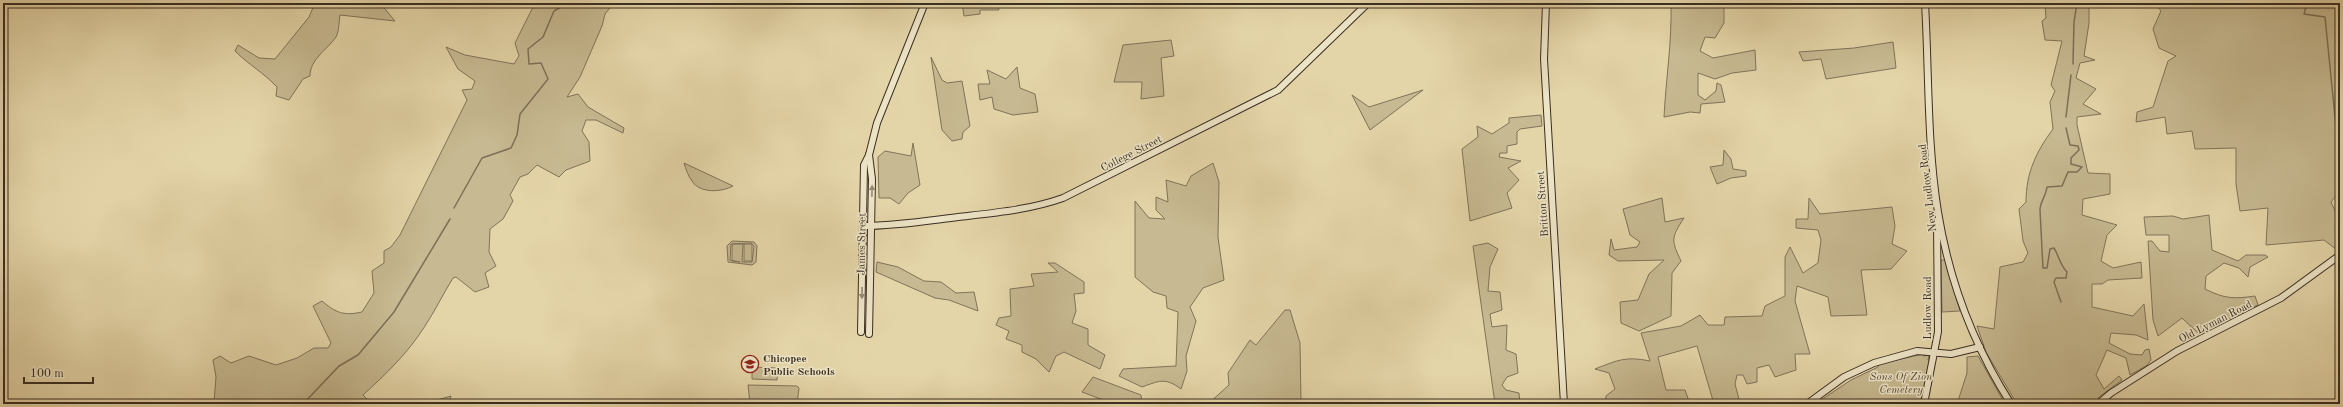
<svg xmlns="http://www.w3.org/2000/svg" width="2343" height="407" viewBox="0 0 2343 407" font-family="'Old Standard TT',serif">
<rect width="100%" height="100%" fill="#e4d5a8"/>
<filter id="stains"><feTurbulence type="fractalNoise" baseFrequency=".005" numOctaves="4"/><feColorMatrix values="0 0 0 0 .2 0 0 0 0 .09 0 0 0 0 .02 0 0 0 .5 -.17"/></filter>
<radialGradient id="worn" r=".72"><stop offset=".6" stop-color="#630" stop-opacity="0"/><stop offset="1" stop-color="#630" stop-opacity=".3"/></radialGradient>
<!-- green -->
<g fill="#c7b991" stroke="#80745a" fill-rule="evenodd">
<path d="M315 3H380L395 21 340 15C339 21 339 32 336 37 327 50 310 59 310 76L303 79 289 100 276 96 277 87C264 73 248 64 235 51L238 45 259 58 275 59 309 17Z"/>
<path d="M535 3H614L605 14 602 26 580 77 567 97 578 94 588 107 624 128 623 133 596 120H586L582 131 589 142 590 161 566 170 559 177 537 165 528 174 520 177 510 195 513 201 503 219 490 229 489 252 496 266 485 273 489 287 475 292 456 277 453 278C443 294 435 311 425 326 408 353 386 374 363 395L372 404H207L214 402 216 377 213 360 220 356 231 363 249 356 276 365 297 358 314 348H328L331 343 313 306 322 301C336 313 344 316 362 312L374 293 372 271 384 263V251L391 247 400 235 467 100 462 90 472 89 475 81 458 69 446 47 465 55 514 64 519 56 515 43Z"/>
<path d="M962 3H998L999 10H980V14L964 16Z"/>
<path d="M1671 3H1726L1724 6V23L1715 38 1705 37 1700 51 1713 58 1755 50 1756 70 1732 73 1715 79 1698 73V95L1705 100 1716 91 1717 83 1721 85 1725 102 1701 104 1700 113 1690 112 1664 117C1666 78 1672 42 1671 3Z"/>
<path d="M2045 3H2089V23L2084 56 2095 60 2080 63 2076 78 2096 89 2083 104 2101 114 2077 117V125L2088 173 2110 174V194L2083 199 2082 215 2117 225 2107 235 2101 261 2113 268 2141 262 2142 278 2108 280 2102 284H2092V307L2133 316 2144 304 2148 340 2136 335 2111 333 2109 343 2130 354 2142 355 2145 350 2149 349 2151 360 2146 366 2130 375 2126 358 2107 350 2096 375 2104 389 2119 376 2122 380 2099 397 2094 404H2017L1986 352 1977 326 1994 329 2000 267 2023 262 2028 253 2023 241 2019 209 2026 202C2026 173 2036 152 2053 129L2050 102 2055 91 2051 85 2062 41 2045 40 2042 21 2046 18Z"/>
<path d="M2155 3H2340V191L2331 202 2340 222V233L2336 238 2340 239V248L2337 250 2324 240 2266 245 2268 208 2240 211 2236 184V148L2195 149 2192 131 2167 134 2165 117 2136 122 2137 112 2153 107 2168 61 2176 56 2159 48 2153 29 2161 11Z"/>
<path d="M1171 40 1174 56 1161 58 1164 96 1141 99 1142 82H1114L1123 45Z"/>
<path d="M1893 42 1896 68 1826 79 1821 59 1803 61 1799 52 1854 48Z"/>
<path d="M931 57 942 80 947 83 962 81 970 126 963 132 962 139 952 141 942 130Z"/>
<path d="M1017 67 1020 88 1035 94 1038 112 1013 115 994 109 992 97 980 100 978 84H990L987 70 1006 79Z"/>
<path d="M1423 90 1370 130 1352 95 1369 107Z"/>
<path d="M1541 115 1542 126 1520 129 1517 132V144L1507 146V153H1500L1499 157 1521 161 1508 168 1519 180 1507 193 1512 208 1470 221 1462 149 1478 137 1477 126 1492 134 1509 123V118Z"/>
<path d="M913 143 920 185 908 193 899 204 890 198H879L878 157 885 151 911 156Z"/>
<path d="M1724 150 1731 159 1733 169 1746 171V176L1731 178 1717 184 1710 167 1723 165Z"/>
<path d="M684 163 733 186C722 192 700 194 692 181 688 176 686 169 684 163Z"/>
<path d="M1213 163 1219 182 1218 237 1224 280 1203 288 1190 307 1196 321 1186 356 1187 371 1181 389C1165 377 1159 381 1142 387L1119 376 1123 369 1176 366 1178 312 1167 308 1166 296 1153 292 1135 277V201L1149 218 1165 219 1156 210V197L1168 202 1166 180 1186 186 1191 176Z"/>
<path d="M1662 198 1665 222 1684 218C1671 238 1671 240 1681 261L1672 273 1671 316 1639 331 1621 323 1620 302 1638 300 1649 274 1664 260 1618 261 1609 255 1611 239 1614 250 1637 247 1640 242 1630 235 1623 209Z"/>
<path d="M1809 198 1820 214 1892 207 1895 226 1892 244 1907 251 1891 269 1861 270 1867 315 1831 316 1828 297 1797 286 1795 301 1810 354H1795L1796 370 1775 377 1769 365 1757 368V382L1747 384 1743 375H1737L1735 384 1740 403 1714 404 1697 346 1658 357 1666 390H1685L1690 404 1605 403 1606 396 1615 389 1609 373 1595 369C1618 360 1626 356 1650 361L1641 333 1681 326 1700 315 1708 325H1724L1725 317 1762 316 1765 306 1785 296V257L1790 247 1803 273 1818 263 1821 240 1818 230 1796 228V219H1808Z"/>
<path d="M2209 215 2212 250 2238 261 2246 255H2265L2268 257 2250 267 2248 277 2239 268 2224 263 2206 276 2205 289C2225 299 2234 299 2255 296L2258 305 2198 333 2182 318 2158 336 2153 320 2148 241H2152L2160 251 2169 252V235H2146L2144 217 2173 216 2183 219Z"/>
<path d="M732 241 754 242 757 246 756 262 752 265 728 262 727 246ZM751 243 754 246 752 262H742L743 244H732V261L740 262 730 260 731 244Z"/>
<path d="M1488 243 1498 249 1490 267 1488 291 1500 292 1502 310 1490 314 1492 327 1507 325 1506 350 1516 354 1518 373 1507 377 1502 385 1506 390 1519 393 1520 404H1495L1473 246Z"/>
<rect x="744" y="244" width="8" height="17"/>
<path d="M1941 260H1945L1960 311 1942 312Z"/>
<path d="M877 262 898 267 924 281 941 282 956 293 974 292 978 311 949 300 935 298 876 272Z"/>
<path d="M1048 263H1055L1084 282V293L1074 294 1076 311 1072 323 1088 329V345L1105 355 1100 369 1064 352 1056 356 1049 372 1036 359 1022 352V345L1006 339 1009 331 996 325 999 318 1011 316 1010 289 1034 286 1031 274 1058 272Z"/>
<path d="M1285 310H1290L1300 343 1301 404H1208L1229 385 1228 373 1250 340 1256 345Z"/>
<path d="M1923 354 1924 356 1929 355 1928 360H1931L1921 404H1823L1821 400 1851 380 1878 367 1879 364Z"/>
<path d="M1978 356 2005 404H1957L1967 373V357Z"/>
<path d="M752 367 778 368 777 380 752 379Z"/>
<path d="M1093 377 1141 395 1142 404H1114L1082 392Z"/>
<path d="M748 385 797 386 799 388 797 404H750Z"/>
<path d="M451 396 449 404H423Z"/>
</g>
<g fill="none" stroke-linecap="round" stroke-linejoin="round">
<!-- stream -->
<g stroke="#7d7058" stroke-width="1.5">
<path d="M2307 3 2304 14 2325 17 2337 137"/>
<path d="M2073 64 2074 22 2077 3"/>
<path d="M2066 117 2071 75"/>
<path d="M454 208 482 158 511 148 517 135 520 114 548 79 541 63 529 64 528 49 543 37 554 11 568 3"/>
<path d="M2061 302 2054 282 2056 278H2066L2067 272C2060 265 2059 256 2054 248L2050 249 2047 268H2043L2040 210C2040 202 2046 196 2047 187L2062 186 2068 172H2077L2082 167 2071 164V158L2079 150 2078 146 2070 145 2066 128"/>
<path d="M260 404H288"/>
<path d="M303 404 339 366 358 355 394 312 450 219"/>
</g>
<defs>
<g id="secondary">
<path d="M1546 3 1544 59 1564 404"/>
<path d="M1925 3C1929 72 1927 144 1938 212 1949 280 1974 346 2011 404"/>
<path d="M863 226C895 226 926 221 958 217 993 213 1029 210 1063 198L1278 90 1368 3"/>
<path d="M861 332 864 165 869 155 877 123 925 3"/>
<path d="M869 334 872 179 869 155"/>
<path d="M1807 404 1844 377 1874 363 1917 351 1951 354 1980 347"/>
<path d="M1924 404 1938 332 1937 221"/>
<path d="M2098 404 2111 393 2177 351 2281 298 2340 255"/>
</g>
</defs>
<!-- secondary casing -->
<use href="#secondary" stroke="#3a2e23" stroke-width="8"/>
<!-- secondary -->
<use href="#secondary" stroke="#ede4c6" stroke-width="6"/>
</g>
<!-- one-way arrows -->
<defs><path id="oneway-solid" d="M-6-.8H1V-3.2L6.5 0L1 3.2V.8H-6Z"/></defs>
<g fill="#948974">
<use href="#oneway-solid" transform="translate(872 191) rotate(-89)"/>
<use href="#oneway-solid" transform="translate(862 293) rotate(91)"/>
</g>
<!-- icons -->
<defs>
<symbol id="school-ring" viewBox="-11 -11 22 22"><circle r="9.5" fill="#ede4c6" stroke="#8f2418" stroke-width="1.5"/><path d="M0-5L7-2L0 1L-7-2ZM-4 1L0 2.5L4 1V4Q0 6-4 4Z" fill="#8f2418"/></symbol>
</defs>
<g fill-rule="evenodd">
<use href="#school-ring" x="740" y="354" width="20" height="20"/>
</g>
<g text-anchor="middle" stroke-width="3" stroke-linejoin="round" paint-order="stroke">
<!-- street labels -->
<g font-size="11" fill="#3a2e23" stroke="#ede4c6">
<text transform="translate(1131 153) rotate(-27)" y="4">College Street</text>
<text transform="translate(1927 188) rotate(-97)" y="4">New Ludlow Road</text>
<text transform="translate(1542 204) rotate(-94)" y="4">Britton Street</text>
<text transform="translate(861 244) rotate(-89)" y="4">James Street</text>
<text transform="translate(1927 308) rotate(-90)" y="4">Ludlow Road</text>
<text transform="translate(2215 321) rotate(-27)" y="4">Old Lyman Road</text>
</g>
<!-- poi labels -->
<g font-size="11" font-weight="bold" fill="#3a2e23" stroke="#ede4c6" text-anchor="start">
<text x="763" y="362">Chicopee<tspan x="763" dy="13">Public Schools</tspan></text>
</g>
<!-- park labels -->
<g font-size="11" font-style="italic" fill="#564a39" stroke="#ede4c6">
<text x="1901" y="380">Sons Of Zion<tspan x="1901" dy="13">Cemetery</tspan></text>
</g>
</g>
<!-- margin -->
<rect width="2343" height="407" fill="none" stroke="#e4d5a8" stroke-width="16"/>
<rect x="4" y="4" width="2335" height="399" fill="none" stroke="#3a2e23" stroke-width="2"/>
<rect x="8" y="8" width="2327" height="391" fill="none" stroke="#3a2e23"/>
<!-- scale -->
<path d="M24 377v6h69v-6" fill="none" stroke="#3a2e23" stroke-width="2"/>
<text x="30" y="377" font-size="12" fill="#3a2e23" stroke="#ede4c6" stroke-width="3" paint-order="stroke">100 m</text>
<rect width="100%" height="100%" filter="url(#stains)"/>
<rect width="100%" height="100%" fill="url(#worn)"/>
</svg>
